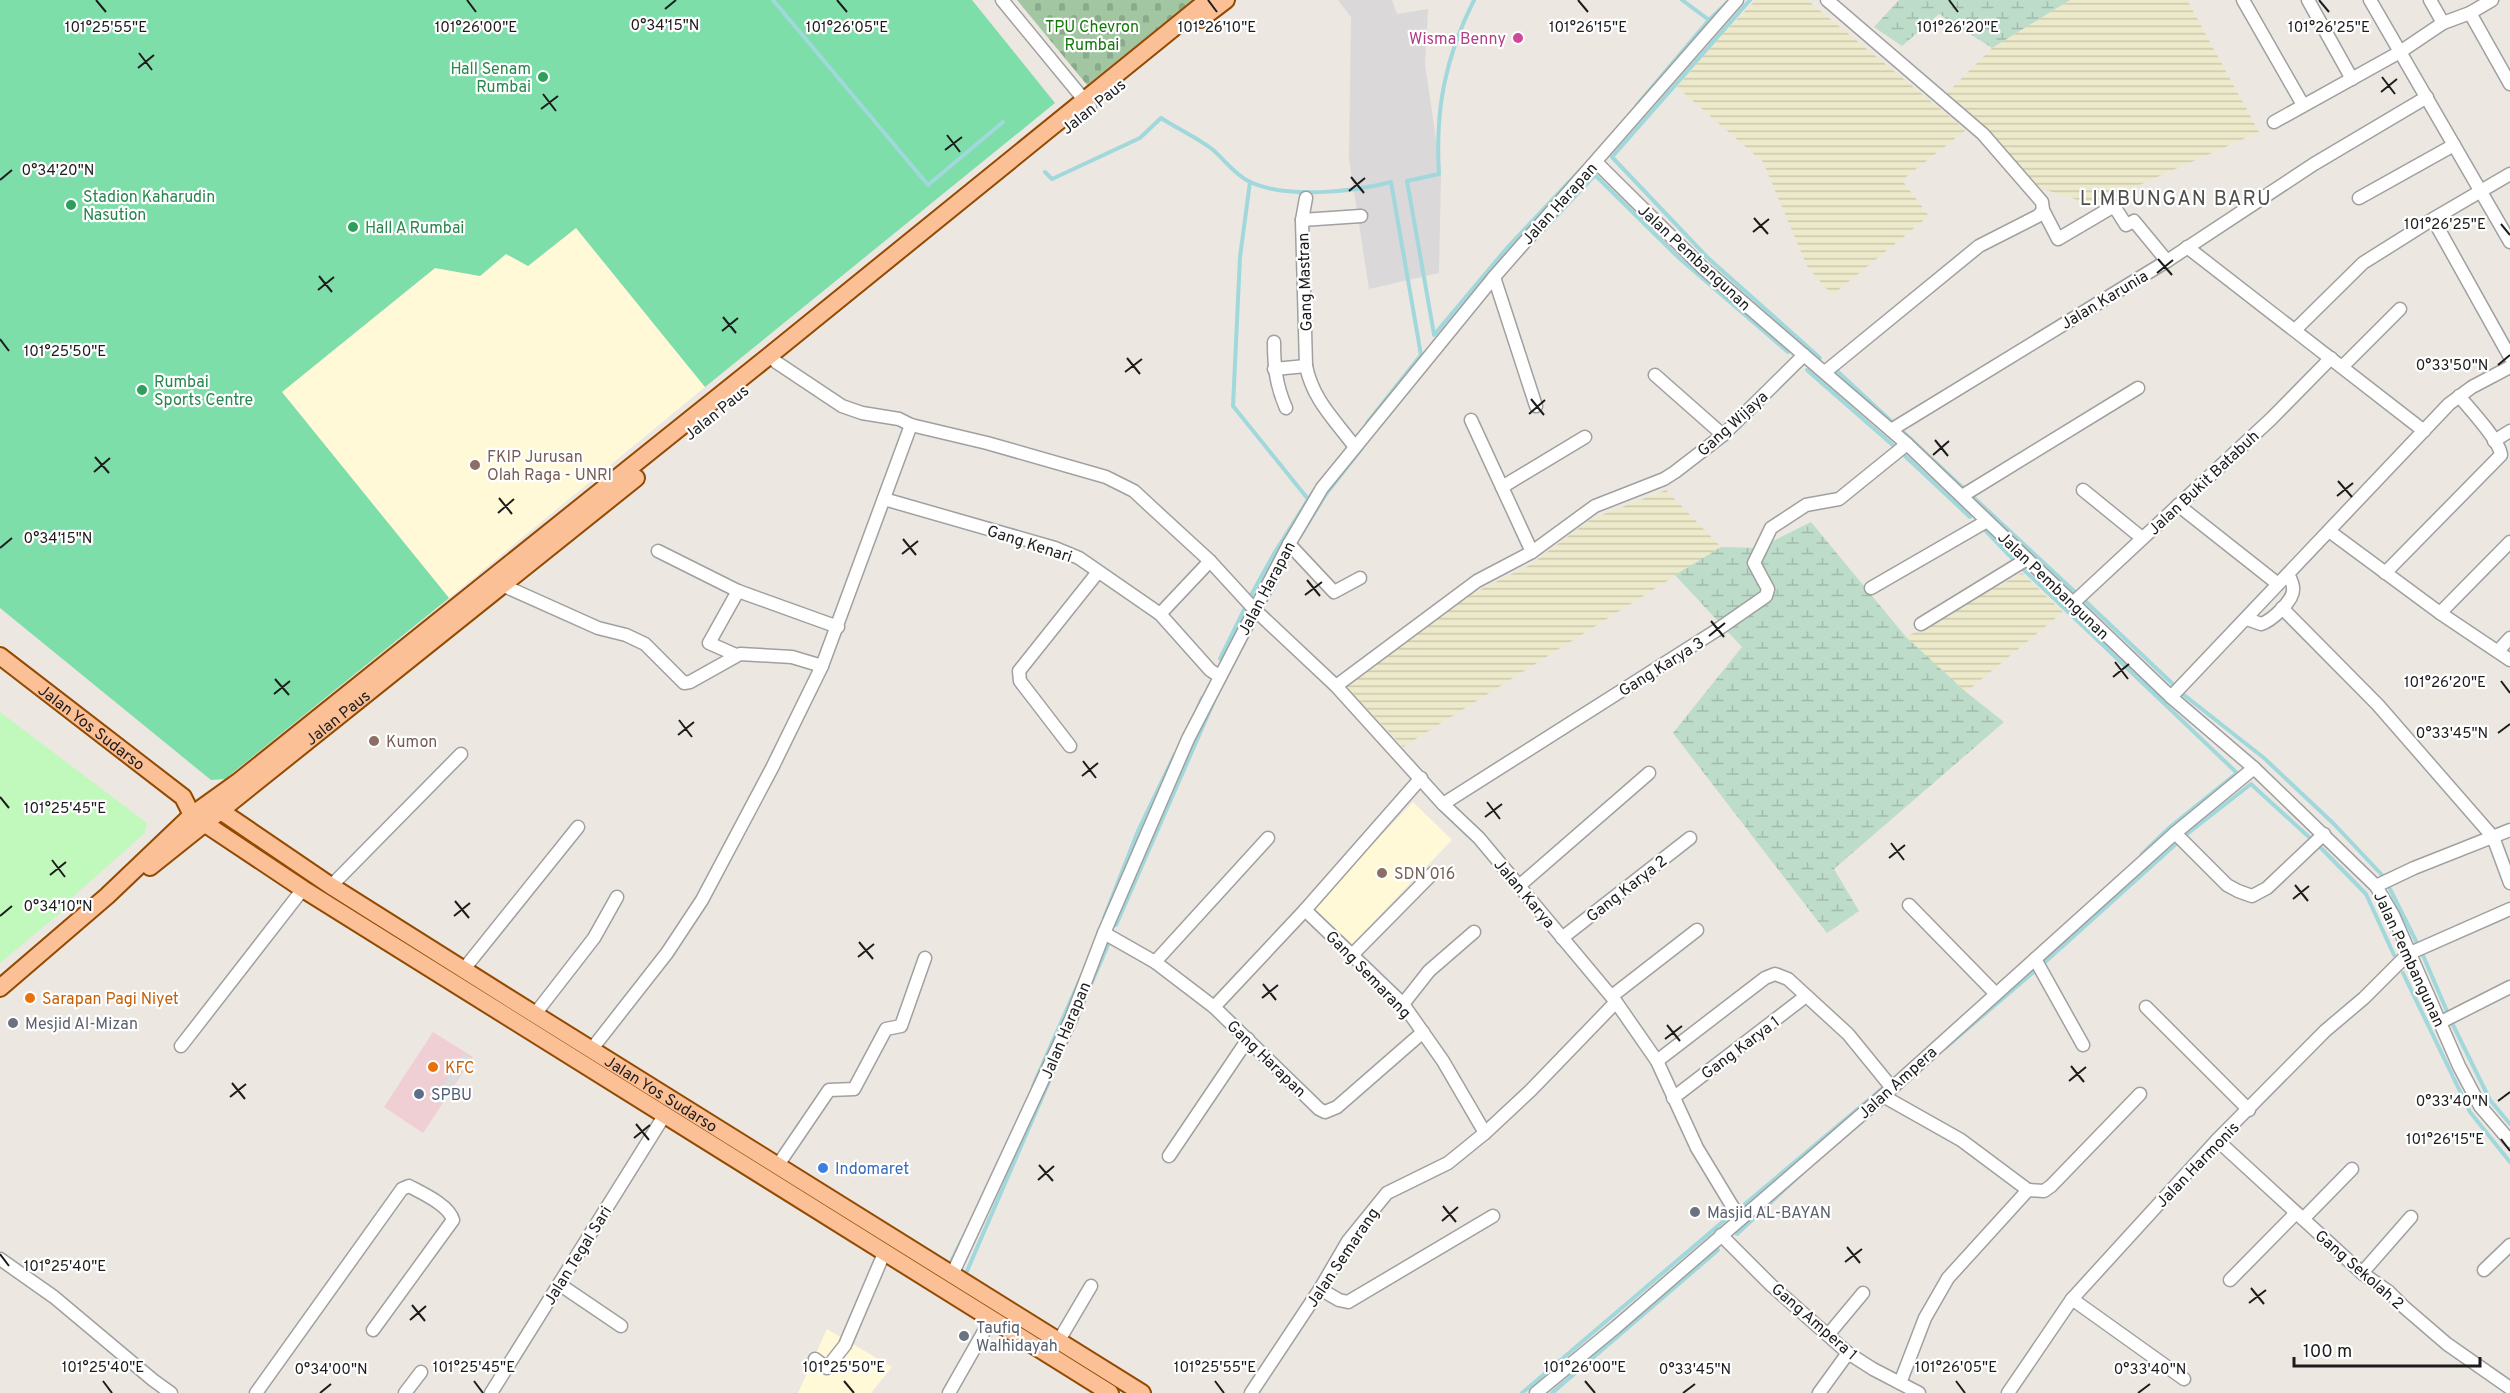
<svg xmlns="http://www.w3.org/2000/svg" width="2510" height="1393" viewBox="0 0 2510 1393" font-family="Overpass,sans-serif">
<defs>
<pattern id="farmland-rules" width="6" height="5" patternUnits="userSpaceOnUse" patternTransform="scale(1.5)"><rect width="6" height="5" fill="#edeacb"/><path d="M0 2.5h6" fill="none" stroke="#cbc8ae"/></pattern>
<pattern id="wetland-marsh" width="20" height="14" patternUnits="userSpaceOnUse" patternTransform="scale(1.5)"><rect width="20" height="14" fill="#bddcc9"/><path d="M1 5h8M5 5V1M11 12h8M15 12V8" fill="none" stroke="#a2bcac"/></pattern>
<pattern id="cemetery-stones" width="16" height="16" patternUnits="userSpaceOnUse" patternTransform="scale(1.5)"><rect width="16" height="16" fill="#a2c6a2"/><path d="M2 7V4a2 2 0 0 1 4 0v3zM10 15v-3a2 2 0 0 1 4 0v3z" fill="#8baa8b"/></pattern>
</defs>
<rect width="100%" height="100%" fill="#ede7e1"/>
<!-- residential -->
<path fill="#dad8d9" d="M1338 0H1392L1397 14 1428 9 1425 64 1441 174 1439 273 1369 289 1349 159 1351 17Z"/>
<!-- commercial -->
<path fill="#efcfd3" d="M433 1032 473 1057 423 1133 384 1107Z"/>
<!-- education -->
<g fill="#fff9d8">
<path d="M576 228 705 387 449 598 281 392 435 268 480 276 506 254 528 266Z"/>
<path d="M1413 802 1452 840 1352 944 1313 907Z"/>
<path d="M827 1329 892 1367 871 1393H798Z"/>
</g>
<!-- farmland -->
<g fill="url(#farmland-rules)">
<path d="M1756 0H1807L1966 130 1902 180 1929 216 1832 295 1807 266 1763 162 1677 87 1725 31Z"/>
<path d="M2070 0H2187L2259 132 2094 205 2024 183 1986 128 1944 96 1992 48Z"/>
<path d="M1666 490 1721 547 1403 747 1344 684 1469 595 1530 565 1591 519Z"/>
<path d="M2022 573 2063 612 1966 692 1906 637Z"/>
</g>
<!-- wetland -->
<g fill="url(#wetland-marsh)">
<path d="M1899 0H2070L1992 48 1939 14 1902 46 1874 27Z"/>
<path d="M1811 522 1906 637 1966 692 2004 722 1834 869 1859 911 1827 933 1673 733 1742 647 1675 575 1721 547 1759 548Z"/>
</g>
<!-- cemetery -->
<path fill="url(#cemetery-stones)" d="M1017 0H1193L1087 85Z"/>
<!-- park -->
<path fill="#c1f9bc" d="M0 712 147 823 145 833 69 900 66 908 0 963Z"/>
<!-- pitch -->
<path fill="#7ddea9" d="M0 0H972L1055 103 705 387 576 228 528 266 506 254 480 276 435 268 282 392 449 598 225 779 211 780 0 608Z"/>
<!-- parking -->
<path fill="#dcdcdc" d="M464 1053 471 1058 441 1104 433 1099Z"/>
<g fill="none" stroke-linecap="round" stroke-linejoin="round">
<!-- stream -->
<g stroke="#a0d8dc" stroke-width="4">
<path d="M773 0 928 185 1003 122"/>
<path d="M1682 0 1709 20"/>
<path d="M1750 0 1612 157 1708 258 1820 358"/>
<path d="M1637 105 1709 20 1727 3"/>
<path d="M1045 172 1052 179 1140 138 1161 118C1178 129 1196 137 1212 149 1225 160 1234 174 1250 182 1287 199 1352 192 1391 182L1421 355 1367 423"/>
<path d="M1250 182 1240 257 1233 406 1308 499"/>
<path d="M1535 239 1595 175 1679 258 1788 352"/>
<path d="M1434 334 1407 181 1439 174C1435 109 1445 58 1474 0"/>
<path d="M1434 335 1507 248 1583 167"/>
<path d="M1807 370 1895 447"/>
<path d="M1837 371 1893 423"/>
<path d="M1901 430 1965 490"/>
<path d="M1904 455 1970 517"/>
<path d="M1971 495 2075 592"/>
<path d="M1985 530 2013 559"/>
<path d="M1299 538 1326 494 1362 448"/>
<path d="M2023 569 2237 773 2170 827 2142 854"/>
<path d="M1269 596 1277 581"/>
<path d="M1249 599 1275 552 1313 492"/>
<path d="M2083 599 2176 687"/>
<path d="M1220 659 1246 606"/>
<path d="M2184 695 2264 758 2334 824 2382 875"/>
<path d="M1197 710 1202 698"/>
<path d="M2187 834 2251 784 2311 839"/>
<path d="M2321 848 2366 894 2394 955"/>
<path d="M2390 889 2417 943"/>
<path d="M1104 918 1138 831 1175 754"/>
<path d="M1116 925 1214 701"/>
<path d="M2422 953 2449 1016"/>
<path d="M2045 962 2177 843"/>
<path d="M2403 973 2470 1112 2510 1162"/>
<path d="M1085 998 1108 945"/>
<path d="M2451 1021 2490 1100 2510 1124"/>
<path d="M1945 1048 2036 970"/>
<path d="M1033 1086 1082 975"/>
<path d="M1745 1204 1884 1087"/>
<path d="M1737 1234 1802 1173"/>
<path d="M950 1264 962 1240"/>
<path d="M967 1271 1057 1063"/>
<path d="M1522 1393 1726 1219"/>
<path d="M1552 1393 1718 1250"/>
</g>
<defs>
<g id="minor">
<path d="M1002 0 1090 107"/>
<path d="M2243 0 2303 105"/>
<path d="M2308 0 2352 79"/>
<path d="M2370 0 2510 242"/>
<path d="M2430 0 2443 23"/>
<path d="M2470 13 2510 84"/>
<path d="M2274 122 2400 52 2443 23 2470 13 2492 0"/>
<path d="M1596 162 1702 267 1907 444 2171 697 2254 768 2376 886 2393 915 2459 1066 2480 1106 2510 1141"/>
<path d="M1306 198 1302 220 1306 366C1313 400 1334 419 1355 447"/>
<path d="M2359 198 2454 145"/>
<path d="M2043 210 2058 239 2114 206 2126 225 2134 221 2167 261"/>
<path d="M2433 219 2510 357"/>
<path d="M1302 220 1361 216"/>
<path d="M2187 247 2424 431"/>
<path d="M1494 277 1536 406"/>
<path d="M2295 330 2363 263 2433 219 2510 174"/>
<path d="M1274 342C1274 367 1276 385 1286 408"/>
<path d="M776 362 842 406 862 413 899 419 911 425 987 443 1106 477 1134 491 1149 505 1210 561 1254 609 1336 686 1443 804 1479 838 1616 1002 1657 1061 1697 1148 1740 1219"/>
<path d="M2342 367 2400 309"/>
<path d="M1274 369 1306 366"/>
<path d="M1825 372 1979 246 2038 216 2043 210 2042 202 1983 134 1827 0"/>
<path d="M1655 375 1723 435"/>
<path d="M1471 420 1532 552"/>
<path d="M1891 430 2167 261 2314 164 2427 97"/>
<path d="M2494 441 2510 431"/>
<path d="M1502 487 1585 437"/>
<path d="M2083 490 2142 538"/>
<path d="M1962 496 2138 388"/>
<path d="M884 499 1055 548 1079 558 1160 614 1210 670 1219 676"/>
<path d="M2178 505 2278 584"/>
<path d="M2329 531 2440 613 2510 660"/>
<path d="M1289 544 1334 592 1360 578"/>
<path d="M658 551 738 591"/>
<path d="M2385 573 2501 455C2500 441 2469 408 2459 396"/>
<path d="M502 585 598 628 626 635 645 644 684 683 690 682 740 654 792 657 822 666"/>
<path d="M1871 588 1987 521"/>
<path d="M2072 604 2271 419 2331 358"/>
<path d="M2282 608 2378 705 2493 837 2510 883"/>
<path d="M2440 613 2510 542"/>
<path d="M1160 614 1210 561"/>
<path d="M2247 619 2261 624C2271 621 2295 600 2293 588 2293 583 2290 578 2288 574"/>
<path d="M1921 624 2027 559"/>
<path d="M2498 651 2510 638"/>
<path d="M736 655 709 643 738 591 838 627"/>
<path d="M1336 686 1477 581 1532 552 1595 506 1664 479 1675 472 1723 435 1804 355"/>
<path d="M2171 697 2449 404 2472 387 2510 367"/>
<path d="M1070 746 1020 681 1019 671 1098 572"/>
<path d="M1443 804 1717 630 1766 596 1768 589 1754 563 1771 528 1806 505 1839 499 1907 444"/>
<path d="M2175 833 2227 885 2238 891 2252 896 2267 888 2324 834"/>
<path d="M331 886 461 754"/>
<path d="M1519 886 1649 773"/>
<path d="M2376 886 2414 868 2510 830"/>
<path d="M1909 905 1996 994"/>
<path d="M1305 910 1403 1004 1443 1061 1485 1133"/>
<path d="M1104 933 1155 962 1214 1007 1319 1109 1325 1112 1337 1107 1423 1032"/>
<path d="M1562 938 1690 838"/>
<path d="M1353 954 1433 873"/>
<path d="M2035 959 2083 1045"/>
<path d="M1155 962 1268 838"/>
<path d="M464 969 578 827"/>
<path d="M1612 996 1697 930"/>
<path d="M1403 1004 1429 971 1474 932"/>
<path d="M1214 1007 1305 910 1421 778"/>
<path d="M2146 1007 2249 1110"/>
<path d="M535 1014 594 938 617 897"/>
<path d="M2441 1022 2510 987"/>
<path d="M181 1046 303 889"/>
<path d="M591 1050 667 953 702 900 772 768 822 666 911 425"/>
<path d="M1657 1061 1765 978 1775 974 1788 979 1848 1034 1892 1088"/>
<path d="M1883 1096 1961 1140 2028 1190 1948 1278 1925 1318 1900 1383"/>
<path d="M1673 1098 1806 996"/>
<path d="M2217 1140 2362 1273 2389 1292 2404 1307 2447 1344 2510 1388"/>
<path d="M1169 1156 1248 1039"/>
<path d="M778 1165 829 1090 854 1089 886 1029 901 1026 925 958"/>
<path d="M2028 1190 2044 1191 2051 1186 2140 1094"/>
<path d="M2303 1219 2352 1169"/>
<path d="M1721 1235 1771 1285 1848 1353 1873 1369 1919 1393"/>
<path d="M0 1259 54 1297 153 1380 171 1393"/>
<path d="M2484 1270 2510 1245"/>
<path d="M2362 1273 2411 1217"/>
<path d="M952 1275 1071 1019 1104 933 1188 739 1289 544 1322 488 1494 277 1737 0"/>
<path d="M2230 1280 2296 1213"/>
<path d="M559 1284 621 1326"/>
<path d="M1320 1289 1339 1300 1348 1302 1493 1216"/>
<path d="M2072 1299 2184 1379"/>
<path d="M1828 1335 1863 1293"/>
<path d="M1058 1342 1091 1286"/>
<path d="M815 1359 827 1368 845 1345 885 1251"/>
<path d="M256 1393 402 1189 409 1186C422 1193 449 1205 453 1220L373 1330"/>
<path d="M405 1393 421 1372"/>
<path d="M491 1393 664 1116"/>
<path d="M949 1393 991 1319"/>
<path d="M1251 1393 1320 1289 1348 1241 1387 1193 1448 1163 1485 1133 1531 1090 1616 1002"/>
<path d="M1536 1393 1616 1327 1883 1096 2175 833 2254 768"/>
<path d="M1819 1393 1848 1353"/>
<path d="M2008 1393 2072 1299 2217 1140 2325 1031 2364 998 2408 954 2510 909"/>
</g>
<g id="major">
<path d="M1201 19 1226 0"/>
<path id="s1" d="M0 656 183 797 192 815 303 889 1110 1393"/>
<path id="s2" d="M212 805 331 886 515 1002 1142 1393"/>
<path id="s3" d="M150 867 636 478"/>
<path d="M0 988 107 896 192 815 238 782 769 356 1208 0"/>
</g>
</defs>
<!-- minor casing -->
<use href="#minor" stroke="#a0a0a0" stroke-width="15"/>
<!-- major casing -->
<use href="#major" stroke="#934a00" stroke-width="20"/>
<!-- minor -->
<use href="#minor" stroke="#fff" stroke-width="12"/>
<!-- major -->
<use href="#major" stroke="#fcc097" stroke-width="16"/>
</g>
<!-- ticks -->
<path fill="none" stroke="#1c1c1c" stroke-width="2" d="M96 0 106 12M467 0 476 12M837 0 847 12M1208 0 1217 12M1578 0 1588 12M1949 0 1958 12M2319 0 2329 12M665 9 676 0M139 53 152 70M138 68 154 55M2382 77 2395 94M2381 92 2397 79M543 94 556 111M541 109 558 96M947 135 960 152M945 150 962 137M1351 177 1364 193M0 180 12 170M1349 191 1365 178M1754 218 1768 234M2501 224 2510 235M1753 232 1769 219M2158 259 2172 275M2157 273 2173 260M319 276 332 292M318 290 334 277M723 317 736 333M722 331 738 318M0 339 9 351M1127 358 1140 374M2498 365 2510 355M1125 372 1142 359M1531 399 1544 415M1529 414 1545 400M1935 440 1948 456M1933 455 1949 441M95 457 109 473M94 472 110 458M2338 481 2352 497M2337 496 2353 483M499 498 512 514M498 513 514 499M903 539 916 555M0 548 12 538M902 554 918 541M1307 580 1320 596M1305 595 1322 582M1711 621 1724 637M1709 636 1725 623M2115 662 2128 679M2113 677 2129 664M275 679 289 695M2501 681 2510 693M274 694 290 681M679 720 692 737M2498 733 2510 724M678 735 694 722M1083 761 1096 778M1082 776 1098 763M0 797 9 808M1487 802 1500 819M1485 817 1502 804M1891 843 1904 860M1889 858 1905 845M52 860 65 877M50 875 66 862M2295 885 2308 901M2293 899 2309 886M455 901 469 918M0 916 12 906M454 916 470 903M859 942 873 959M858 957 874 944M1263 984 1276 1000M1262 998 1278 985M1667 1025 1680 1041M1665 1039 1682 1026M2071 1066 2084 1082M2069 1081 2086 1067M232 1083 245 1099M230 1097 246 1084M2498 1101 2510 1092M636 1124 649 1140M634 1138 650 1125M2501 1139 2510 1151M1039 1165 1053 1181M1038 1180 1054 1166M1443 1206 1456 1222M1442 1221 1458 1207M1847 1247 1860 1263M0 1254 9 1266M1845 1262 1862 1249M2251 1288 2264 1304M2249 1303 2266 1290M412 1305 425 1321M410 1320 426 1306M103 1381 112 1393M474 1381 483 1393M844 1381 854 1393M1215 1381 1224 1393M1585 1381 1595 1393M1956 1381 1965 1393M320 1393 331 1384M1683 1393 1695 1384M2138 1393 2150 1384"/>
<!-- markers -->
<circle fill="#d1479c" stroke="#fff" stroke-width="2" cx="1518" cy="38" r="6"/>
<g fill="#2e9e5b" stroke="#fff" stroke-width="2">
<circle cx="543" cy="77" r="6"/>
<circle cx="71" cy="205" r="6"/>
<circle cx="353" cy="227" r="6"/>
<circle cx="142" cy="390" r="6"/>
</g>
<g fill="#8d6e63" stroke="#fff" stroke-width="2">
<circle cx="475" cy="465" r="6"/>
<circle cx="374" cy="741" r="6"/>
<circle cx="1382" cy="873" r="6"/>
</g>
<g fill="#e8710a" stroke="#fff" stroke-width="2">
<circle cx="30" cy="998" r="6"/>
<circle cx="433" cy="1067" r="6"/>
</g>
<g fill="#6b7280" stroke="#fff" stroke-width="2">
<circle cx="13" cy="1023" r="6"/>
<circle cx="1695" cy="1212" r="6"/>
<circle cx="964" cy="1336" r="6"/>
</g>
<circle fill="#5c6f8a" stroke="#fff" stroke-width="2" cx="419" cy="1094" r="6"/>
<circle fill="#3f7fe0" stroke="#fff" stroke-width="2" cx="823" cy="1168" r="6"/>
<g text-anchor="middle" stroke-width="4.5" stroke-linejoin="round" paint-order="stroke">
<!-- park labels -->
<g font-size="16" fill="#13790a" stroke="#fff">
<text x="1092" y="32">TPU Chevron<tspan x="1092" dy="18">Rumbai</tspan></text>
</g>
<!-- hotel labels -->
<g font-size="16" fill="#b23c85" stroke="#fff" text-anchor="end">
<text x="1506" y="44">Wisma Benny</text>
</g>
<!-- leisure labels -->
<g font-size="16" fill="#27864d" stroke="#fff" text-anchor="start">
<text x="531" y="74" text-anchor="end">Hall Senam<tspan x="531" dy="18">Rumbai</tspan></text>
<text x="83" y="202">Stadion Kaharudin<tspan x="83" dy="18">Nasution</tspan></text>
<text x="365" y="233">Hall A Rumbai</text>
<text x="154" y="387">Rumbai<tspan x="154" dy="18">Sports Centre</tspan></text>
</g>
<!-- street labels -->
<g font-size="16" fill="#1c1c1c" stroke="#fff">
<text transform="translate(1093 106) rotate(-39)" y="6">Jalan Paus</text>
<text transform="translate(1559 203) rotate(-48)" y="6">Jalan Harapan</text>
<text transform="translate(1695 257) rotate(43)" y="6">Jalan Pembangunan</text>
<text transform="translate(1304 282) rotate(-92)" y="6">Gang Mastran</text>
<text transform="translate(2104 299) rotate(-31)" y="6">Jalan Karunia</text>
<text transform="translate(716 412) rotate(-39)" y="6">Jalan Paus</text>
<text transform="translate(1732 423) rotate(-42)" y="6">Gang Wijaya</text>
<text transform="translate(2203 482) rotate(-43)" y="6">Jalan Bukit Batabuh</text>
<text transform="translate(1030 543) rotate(18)" y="6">Gang Kenari</text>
<text transform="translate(2054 585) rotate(44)" y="6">Jalan Pembangunan</text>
<text transform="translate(1266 588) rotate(-62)" y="6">Jalan Harapan</text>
<text transform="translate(1661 666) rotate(-32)" y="6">Gang Karya 3</text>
<text dy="6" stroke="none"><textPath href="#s3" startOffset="240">Jalan Paus</textPath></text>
<text dy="6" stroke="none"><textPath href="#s1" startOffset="116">Jalan Yos Sudarso</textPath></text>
<text transform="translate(1626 888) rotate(-38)" y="6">Gang Karya 2</text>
<text transform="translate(1525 893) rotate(50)" y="6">Jalan Karya</text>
<text transform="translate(2410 959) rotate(65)" y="6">Jalan Pembangunan</text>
<text transform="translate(1369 974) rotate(46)" y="6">Gang Semarang</text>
<text transform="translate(1065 1030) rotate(-67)" y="6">Jalan Harapan</text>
<text transform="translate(1740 1047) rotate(-37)" y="6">Gang Karya 1</text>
<text transform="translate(1267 1058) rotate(44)" y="6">Gang Harapan</text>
<text transform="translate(1897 1082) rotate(-42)" y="6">Jalan Ampera</text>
<text dy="6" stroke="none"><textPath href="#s2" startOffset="534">Jalan Yos Sudarso</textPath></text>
<text transform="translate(2197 1164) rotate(-46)" y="6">Jalan Harmonis</text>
<text transform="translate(577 1255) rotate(-58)" y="6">Jalan Tegal Sari</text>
<text transform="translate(1342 1257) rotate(-56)" y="6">Jalan Semarang</text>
<text transform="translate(2360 1269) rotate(41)" y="6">Gang Sekolah 2</text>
<text transform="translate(1815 1321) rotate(41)" y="6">Gang Ampera 1</text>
</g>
<!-- education labels -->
<g font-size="16" fill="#785e54" stroke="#fff" text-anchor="start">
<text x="487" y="462">FKIP Jurusan<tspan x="487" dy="18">Olah Raga - UNRI</tspan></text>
<text x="386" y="747">Kumon</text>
<text x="1394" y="879">SDN 016</text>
</g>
<!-- food labels -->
<g font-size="16" fill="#c56008" stroke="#fff" text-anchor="start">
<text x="42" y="1004">Sarapan Pagi Niyet</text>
<text x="445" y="1073">KFC</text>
</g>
<!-- worship labels -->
<g font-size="16" fill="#5b616d" stroke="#fff" text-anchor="start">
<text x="25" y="1029">Mesjid Al-Mizan</text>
<text x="1707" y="1218">Masjid AL-BAYAN</text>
<text x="976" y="1333">Taufiq<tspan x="976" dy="18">Walhidayah</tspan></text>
</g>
<!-- service labels -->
<g font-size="16" fill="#4e5e75" stroke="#fff" text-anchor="start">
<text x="431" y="1100">SPBU</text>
</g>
<!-- shop labels -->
<g font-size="16" fill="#366cbe" stroke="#fff" text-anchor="start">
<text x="835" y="1174">Indomaret</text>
</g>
<!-- quarter labels -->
<g font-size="20" letter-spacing="1.5" fill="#4f4f4f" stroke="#fff">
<text x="2176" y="205">LIMBUNGAN BARU</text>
</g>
</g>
<g font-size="15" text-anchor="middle" fill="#1c1c1c" stroke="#fff" stroke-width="4.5" stroke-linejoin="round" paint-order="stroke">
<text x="665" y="30">0°34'15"N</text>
<text x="106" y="32">101°25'55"E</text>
<text x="476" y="32">101°26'00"E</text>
<text x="847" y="32">101°26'05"E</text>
<text x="1217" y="32">101°26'10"E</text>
<text x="1588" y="32">101°26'15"E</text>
<text x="1958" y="32">101°26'20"E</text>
<text x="2329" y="32">101°26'25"E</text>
<text x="58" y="175">0°34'20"N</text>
<text x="2445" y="229">101°26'25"E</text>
<text x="65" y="356">101°25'50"E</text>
<text x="2452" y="370">0°33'50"N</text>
<text x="58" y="543">0°34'15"N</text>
<text x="2445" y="687">101°26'20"E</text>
<text x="2452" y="738">0°33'45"N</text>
<text x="65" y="813">101°25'45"E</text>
<text x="58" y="911">0°34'10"N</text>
<text x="2452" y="1106">0°33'40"N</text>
<text x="2445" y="1144">101°26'15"E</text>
<text x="65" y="1271">101°25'40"E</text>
<text x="103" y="1372">101°25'40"E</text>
<text x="474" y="1372">101°25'45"E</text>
<text x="844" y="1372">101°25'50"E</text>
<text x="1215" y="1372">101°25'55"E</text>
<text x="1585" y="1372">101°26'00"E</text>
<text x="1956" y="1372">101°26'05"E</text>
<text x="331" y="1374">0°34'00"N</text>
<text x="1695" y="1374">0°33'45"N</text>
<text x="2150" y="1374">0°33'40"N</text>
</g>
<!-- scale -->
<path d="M2294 1357v9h186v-9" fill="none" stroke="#1c1c1c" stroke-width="3"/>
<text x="2303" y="1357" font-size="18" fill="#1c1c1c" stroke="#ffffff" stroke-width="4.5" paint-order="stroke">100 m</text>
</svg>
